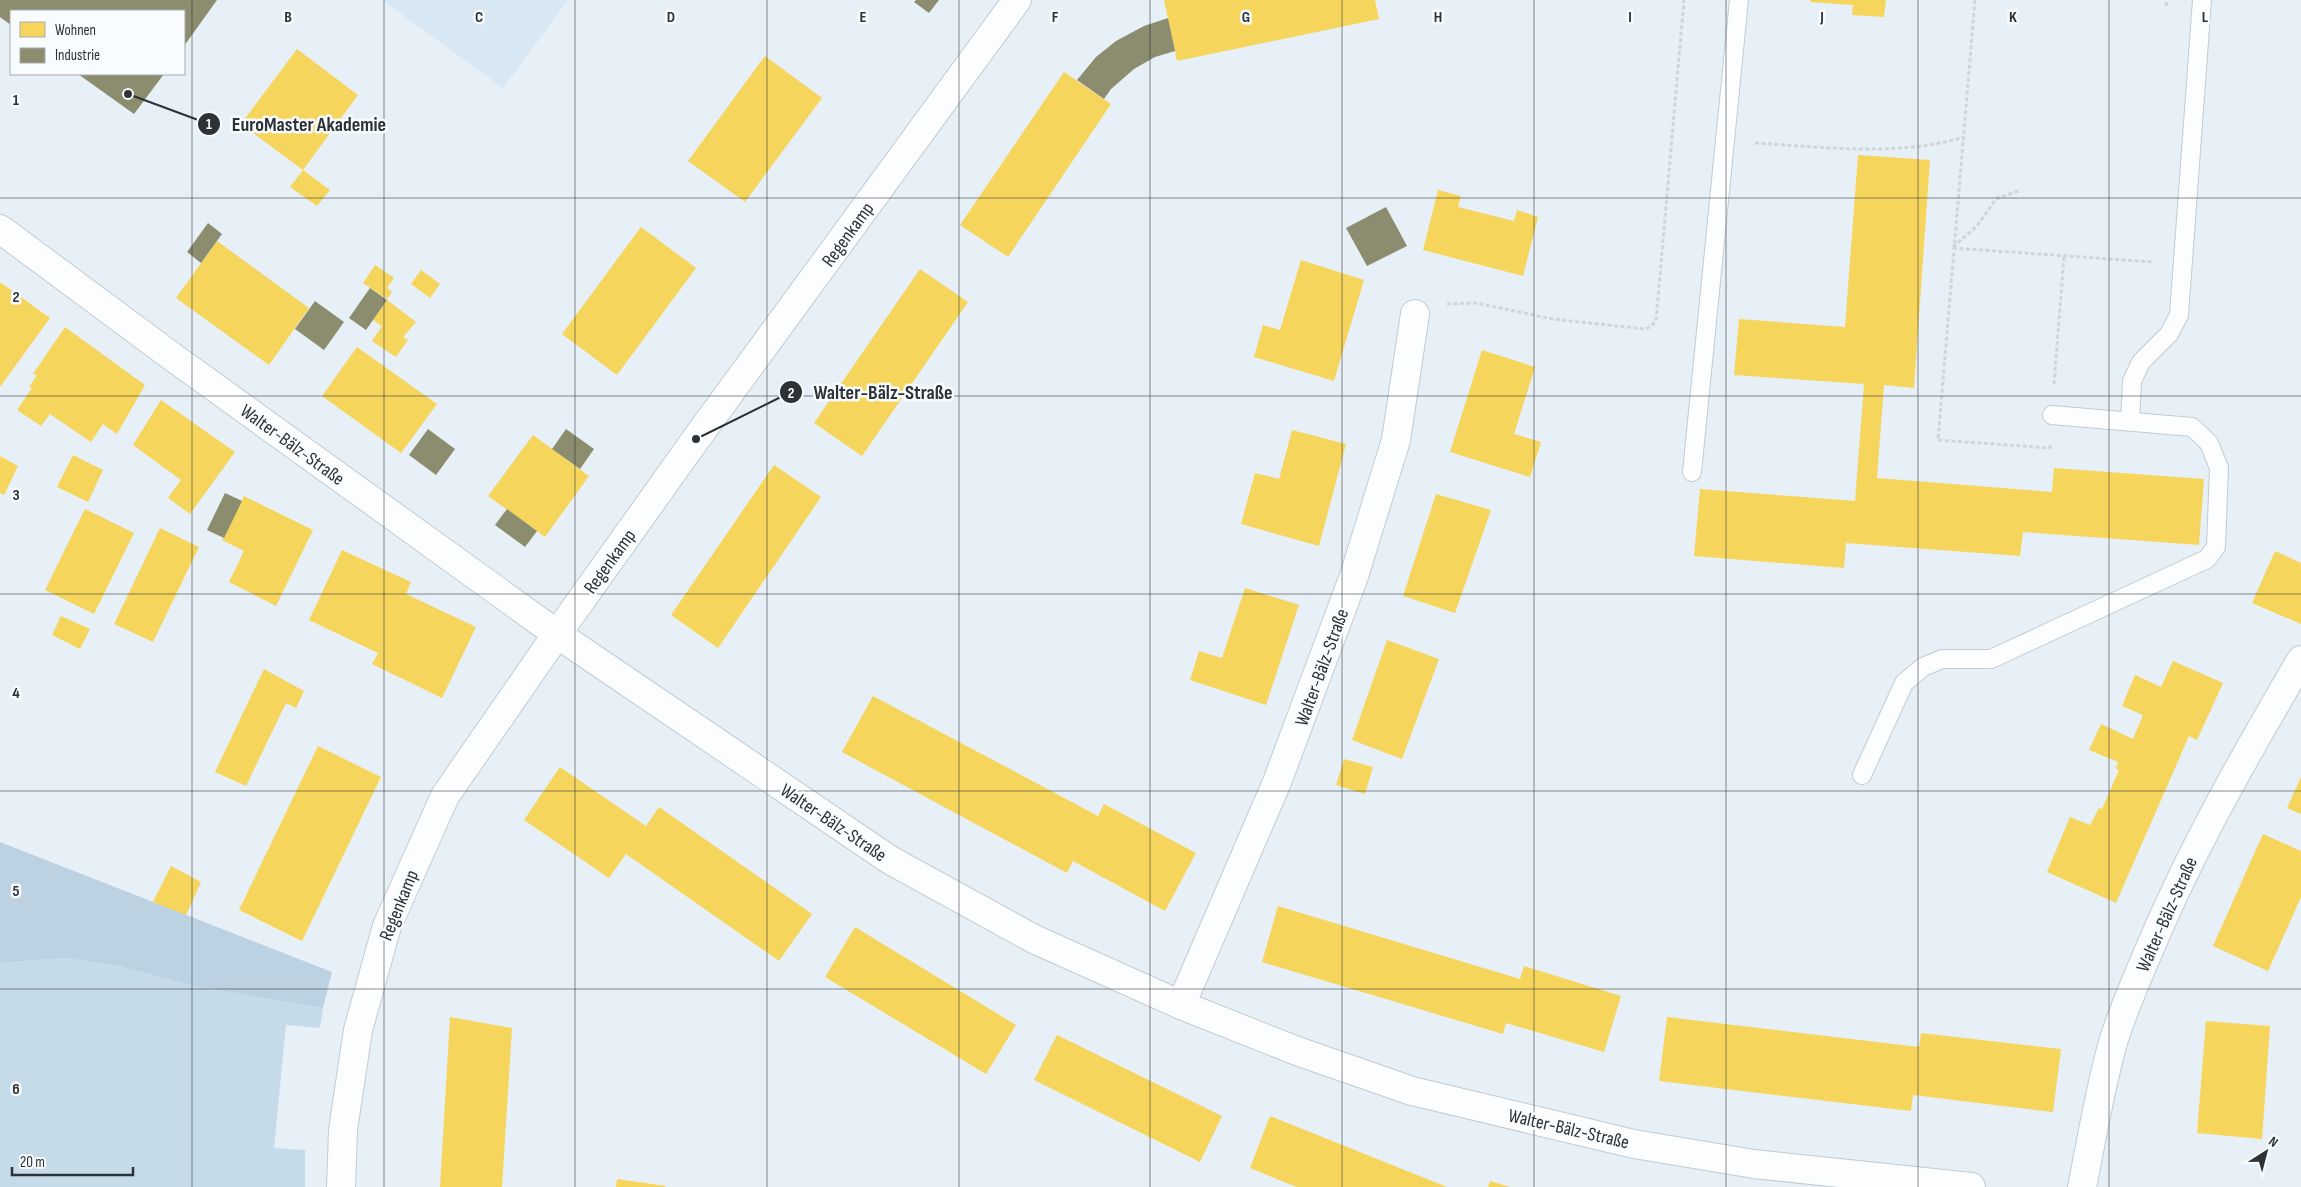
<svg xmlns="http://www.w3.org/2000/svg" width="2301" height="1187" viewBox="0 0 2301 1187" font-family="'Sofia Sans Condensed',sans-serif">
<rect width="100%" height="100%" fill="#e7f0f6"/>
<!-- built -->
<path fill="#d7e7f3" d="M382 0H568L503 88Z"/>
<!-- green -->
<path fill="#c5dbe9" d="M66 958 119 966 194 986 323 1008 320 1028 286 1025 274 1148 305 1150V1187H0V963Z"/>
<!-- forest -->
<path fill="#bcd2e2" d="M0 842 332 972 323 1008 194 986 119 966 66 958 0 963Z"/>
<!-- homes -->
<g fill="#f6d55c">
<path d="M1164 0H1375L1379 19 1177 61Z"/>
<path d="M1811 0H1886L1884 17 1852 15 1853 5 1810 2Z"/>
<path d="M297 49 358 95 303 170 241 124Z"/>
<path d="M765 56 822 98 745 202 688 161Z"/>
<path d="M1064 72 1111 104 1008 257 960 225Z"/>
<path d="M1858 155 1930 160 1914 388 1884 385 1877 478 2052 492 2054 468 2204 479 2199 545 2023 532 2020 556 1846 543 1844 568 1694 556 1700 489 1855 501 1864 384 1734 375 1739 319 1845 327Z"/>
<path d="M303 170 330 190 317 206 290 187Z"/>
<path d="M1438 190 1461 196 1458 207 1514 221 1517 210 1538 217 1523 276 1423 250Z"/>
<path d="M641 227 696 268 617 375 562 334Z"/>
<path d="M217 241 309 308 269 365 176 298Z"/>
<path d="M1301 260 1364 280 1334 381 1254 357 1263 325 1280 330Z"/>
<path d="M375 265 394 278 387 288 392 292 387 299 363 283Z"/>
<path d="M920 269 968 302 862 456 814 423Z"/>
<path d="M421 270 440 284 430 298 411 284Z"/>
<path d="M0 282 50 318 0 387Z"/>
<path d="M387 300 416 322 403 337 408 340 396 357 372 341 382 326 373 320Z"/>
<path d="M65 327 145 385 117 434 103 424 91 442 50 414 41 426 17 410 32 388 29 387 37 375 33 374Z"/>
<path d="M357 347 437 404 401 453 322 396Z"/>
<path d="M1482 350 1535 367 1514 434 1541 442 1530 477 1450 452Z"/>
<path d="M161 400 235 452 190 514 168 498 181 480 133 445Z"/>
<path d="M1292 430 1346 444 1319 546 1241 524 1255 473 1279 479Z"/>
<path d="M533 435 589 476 545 537 488 496Z"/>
<path d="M73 455 103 470 88 502 57 487Z"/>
<path d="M0 456 18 466 4 495 0 493Z"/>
<path d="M774 465 821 497 718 648 671 615Z"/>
<path d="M1436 494 1491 510 1455 613 1403 596Z"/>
<path d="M244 496 313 530 276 606 229 582 244 551 222 540Z"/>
<path d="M85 509 134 533 94 614 45 590Z"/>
<path d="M160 528 199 547 153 642 114 624Z"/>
<path d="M342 550 411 582 406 594 476 627 442 698 372 664 378 653 309 620Z"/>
<path d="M2275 551 2301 563V624L2252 603Z"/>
<path d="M1245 588 1299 605 1266 705 1190 680 1199 651 1222 658Z"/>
<path d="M61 616 90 629 80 649 52 635Z"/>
<path d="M1387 640 1439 659 1402 759 1352 740Z"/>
<path d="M2173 661 2223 683 2197 740 2189 736 2116 903 2047 872 2070 817 2090 825 2099 808 2102 809 2119 770 2116 769 2118 762 2089 750 2101 724 2133 739 2143 715 2122 706 2135 675 2161 687Z"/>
<path d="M264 669 304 691 296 708 286 703 246 786 215 772Z"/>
<path d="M873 696 1098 816 1104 804 1196 853 1165 911 1073 861 1067 873 842 752Z"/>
<path d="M318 746 381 777 302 941 239 910Z"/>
<path d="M1344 759 1373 767 1365 794 1336 785Z"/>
<path d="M560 767 646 826 659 807 812 914 779 961 626 854 609 878 524 820Z"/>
<path d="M2301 777V814L2287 808Z"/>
<path d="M2263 834 2301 851V897L2268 971 2213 946Z"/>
<path d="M171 866 201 882 186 915 153 902Z"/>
<path d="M1278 906 1520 979 1524 966 1621 996 1604 1052 1506 1023 1503 1034 1262 962Z"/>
<path d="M855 927 1016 1025 986 1074 825 977Z"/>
<path d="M450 1017 512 1028 502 1187H440Z"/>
<path d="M1667 1017 1919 1047 1921 1033 2061 1049 2053 1112 1913 1095 1911 1111 1659 1081Z"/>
<path d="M2206 1021 2270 1026 2262 1139 2197 1133Z"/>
<path d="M1057 1035 1222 1116 1200 1162 1034 1080Z"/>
<path d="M1270 1116 1305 1130 1447 1187H1297L1284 1182 1250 1168Z"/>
<path d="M617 1179 666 1186 665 1187H616Z"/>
<path d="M1490 1181 1510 1187H1488Z"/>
</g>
<!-- industry -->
<g fill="#8c8c6e">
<path d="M0 0H217L184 46V11H11V25L0 17Z"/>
<path d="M916 0H939L929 13 914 2Z"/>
<path d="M1168 18 1175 51 1155 57 1134 69 1111 89 1104 99 1077 80 1096 57 1116 41 1144 26Z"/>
<path d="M78 74H164L134 114Z"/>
<path d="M1386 207 1407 246 1367 266 1346 228Z"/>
<path d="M208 223 222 234 201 263 187 252Z"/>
<path d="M370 288 387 300 366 330 349 318Z"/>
<path d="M315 301 344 322 324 350 295 329Z"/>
<path d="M428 429 455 449 436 475 409 455Z"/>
<path d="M566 429 594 449 580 469 552 449Z"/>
<path d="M225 493 242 501 224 538 207 530Z"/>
<path d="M507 509 537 531 525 547 495 525Z"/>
</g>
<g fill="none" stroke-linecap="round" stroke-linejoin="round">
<defs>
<g id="service">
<path d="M2130 421 2132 381 2141 362 2169 334 2179 315 2202 0"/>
<path d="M1692 472 1739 0"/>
<path d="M1862 775 1904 683 1923 667 1942 659H1991L2207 559 2216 547 2219 468 2209 443 2192 427 2052 415"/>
</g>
<g id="minor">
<path d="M0 229 174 358 557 634 890 860 1034 939 1181 1005 1297 1051 1412 1091 1634 1144 1754 1164 1971 1187"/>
<path d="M1181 1005 1277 782 1354 576 1396 440 1415 314"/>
<path d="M341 1187 343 1130 358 1030 387 926 445 796 557 634 696 439 1017 0"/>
<path d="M2082 1187C2092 1138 2100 1087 2114 1039 2124 1008 2137 978 2150 948 2192 848 2246 754 2301 660"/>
</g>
</defs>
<!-- service casing -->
<use href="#service" stroke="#c4cbd0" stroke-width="20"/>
<!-- minor casing -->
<use href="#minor" stroke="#c4cbd0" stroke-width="30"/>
<!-- path -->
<g stroke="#d2d5d7" stroke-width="3" stroke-dasharray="4 2.5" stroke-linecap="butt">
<path d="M1975 0 1938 440 2050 448V445"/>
<path d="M2166 6 2167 0"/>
<path d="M1755 143C1824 147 1897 157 1964 137"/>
<path d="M1953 247 1977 226 1996 199 2018 191"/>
<path d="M1953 248 2153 262"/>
<path d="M1447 304 1476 303 1553 319 1644 329 1650 327 1656 321 1684 0"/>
<path d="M2054 384 2064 256"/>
</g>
<!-- service -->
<use href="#service" stroke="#fbfdfe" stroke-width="18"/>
<!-- minor -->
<use href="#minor" stroke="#fbfdfe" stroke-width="28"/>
</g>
<!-- grid -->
<path fill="none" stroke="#2c3236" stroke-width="1" stroke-opacity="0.55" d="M192 0V1187M384 0V1187M575 0V1187M767 0V1187M959 0V1187M1150 0V1187M1342 0V1187M1534 0V1187M1726 0V1187M1918 0V1187M2109 0V1187M0 198H2301M0 396H2301M0 594H2301M0 791H2301M0 989H2301"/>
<g text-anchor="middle" stroke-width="5" stroke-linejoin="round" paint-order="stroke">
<!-- street labels -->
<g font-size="19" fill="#2c3236" stroke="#f9fcfe">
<text transform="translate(847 234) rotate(-54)" y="7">Regenkamp</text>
<text transform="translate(293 444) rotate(36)" y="7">Walter-Bälz-Straße</text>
<text transform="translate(609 561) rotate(-54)" y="7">Regenkamp</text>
<text transform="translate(1321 667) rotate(-70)" y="7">Walter-Bälz-Straße</text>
<text transform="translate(834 822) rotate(34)" y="7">Walter-Bälz-Straße</text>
<text transform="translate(398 905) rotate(-68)" y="7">Regenkamp</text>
<text transform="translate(2166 914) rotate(-66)" y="7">Walter-Bälz-Straße</text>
<text transform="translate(1569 1128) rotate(13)" y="7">Walter-Bälz-Straße</text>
</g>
</g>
<g font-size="16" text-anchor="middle" font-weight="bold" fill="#2c3236" stroke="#f9fcfe" stroke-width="5" stroke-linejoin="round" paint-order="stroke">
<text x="288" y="22">B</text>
<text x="479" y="22">C</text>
<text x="671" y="22">D</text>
<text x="863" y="22">E</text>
<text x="1055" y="22">F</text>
<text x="1246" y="22">G</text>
<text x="1438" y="22">H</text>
<text x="1630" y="22">I</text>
<text x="1822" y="22">J</text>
<text x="2013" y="22">K</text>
<text x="2205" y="22">L</text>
<text x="16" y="105">1</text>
<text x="16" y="302">2</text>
<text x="16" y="500">3</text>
<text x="16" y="698">4</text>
<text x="16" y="896">5</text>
<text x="16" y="1094">6</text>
</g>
<!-- callouts -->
<path fill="none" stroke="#2c3236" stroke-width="2" d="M128 94L209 124M696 439L791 392"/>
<g fill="#2c3236" stroke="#f9fcfe" stroke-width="2">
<circle cx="128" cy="94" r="5"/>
<circle cx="696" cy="439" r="5"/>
<circle cx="209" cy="124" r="12"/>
<circle cx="791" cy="392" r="12"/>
</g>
<g font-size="15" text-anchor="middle" font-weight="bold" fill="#fff">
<text x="209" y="129">1</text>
<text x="791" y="398">2</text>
</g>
<g font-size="20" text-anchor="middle" font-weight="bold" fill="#2c3236" stroke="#f9fcfe" stroke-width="5" stroke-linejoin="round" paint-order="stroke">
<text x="309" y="131">EuroMaster Akademie</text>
<text x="883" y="399">Walter-Bälz-Straße</text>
</g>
<!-- legend -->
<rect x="10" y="10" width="175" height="65" fill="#f9fcfe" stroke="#a7abae"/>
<rect x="20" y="22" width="25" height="15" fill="#f6d55c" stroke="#a7abae"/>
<text x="55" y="35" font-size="15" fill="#2c3236">Wohnen</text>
<rect x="20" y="48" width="25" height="15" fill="#8c8c6e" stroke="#a7abae"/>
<text x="55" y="60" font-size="15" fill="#2c3236">Industrie</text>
<!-- north arrow -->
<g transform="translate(2266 1152) rotate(36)" stroke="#f9fcfe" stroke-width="4" paint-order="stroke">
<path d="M0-4L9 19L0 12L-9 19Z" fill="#2c3236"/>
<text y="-8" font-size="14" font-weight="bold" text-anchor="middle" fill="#2c3236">N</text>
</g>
<!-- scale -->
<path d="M12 1167v8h121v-8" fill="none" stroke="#2c3236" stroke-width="2.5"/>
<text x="20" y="1167" font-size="15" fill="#2c3236" stroke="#f9fcfe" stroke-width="4" paint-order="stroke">20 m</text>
</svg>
